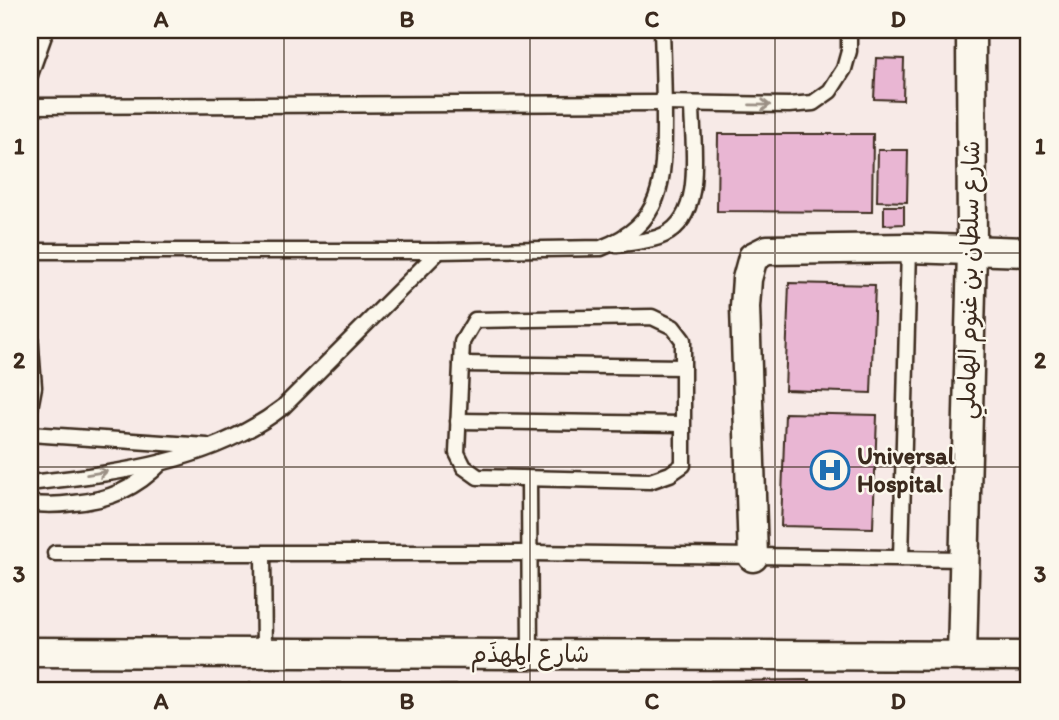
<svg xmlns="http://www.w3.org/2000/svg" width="1059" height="720" viewBox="0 0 1059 720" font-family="Itim,'Playpen Sans Arabic',sans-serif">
<rect width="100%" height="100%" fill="#f7eae7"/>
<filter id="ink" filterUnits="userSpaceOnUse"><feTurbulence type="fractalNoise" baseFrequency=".0143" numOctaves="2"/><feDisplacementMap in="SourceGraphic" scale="14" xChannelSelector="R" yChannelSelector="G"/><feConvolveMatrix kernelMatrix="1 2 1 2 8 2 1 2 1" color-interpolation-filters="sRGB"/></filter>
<g filter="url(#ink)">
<!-- building -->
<g fill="#e9b6d3" stroke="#3b2a1e" stroke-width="2">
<path d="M876 58 904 59 903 100 874 99Z"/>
<path d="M718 134H873L872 212 717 211Z"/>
<path d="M878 150H908L907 202 877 201Z"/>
<path d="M884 206H904V224L884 225Z"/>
<path d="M789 283 875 285 871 393 785 390Z"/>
<path d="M785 413 877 415 873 528 781 526Z"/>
<path d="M1029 493V627H1028Z"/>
<path d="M809 680V690H711V681Z"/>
<rect x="249" y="683" width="92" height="7"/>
<path d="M459 685V690H368V686Z"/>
<path d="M219 687V690H125V688Z"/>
<path d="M563 687V690H478V688Z"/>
<path d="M670 688V690H584V689Z"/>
</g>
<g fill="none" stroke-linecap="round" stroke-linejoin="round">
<defs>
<g id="lane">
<path d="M30 75 46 30"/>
<path d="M30 106 664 103 789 105 813 103 830 91 844 69 849 51V30"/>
<path d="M617 245C632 242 650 242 664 235 706 215 692 143 692 104"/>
<path d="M30 251H439L601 248C664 224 664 180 664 121 664 91 663 60 662 30"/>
<path d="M652 317 673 327 683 340V465L670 474 650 481 478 477 464 467 457 453 462 342 475 320Z"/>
<path d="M30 334 34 387 30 408"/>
<path d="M461 364 683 367"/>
<path d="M458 421 682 424"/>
<path d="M30 434 207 446"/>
<path d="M529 480 530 654"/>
<path d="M30 483C118 473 211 463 283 407L439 251"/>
<path d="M30 503C45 506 59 505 74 503 110 500 137 488 162 462"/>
<path d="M55 553H531L965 559"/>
<path d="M263 554 264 653"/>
<path d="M901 558 909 248"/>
</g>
<g id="street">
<path d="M753 557 745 307 747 279 753 257 767 250 909 248 1029 252"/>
<path d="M30 652 1029 656"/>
<path d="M962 656 972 250 971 30"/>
</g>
</defs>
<!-- lane casing -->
<use href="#lane" stroke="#3b2a1e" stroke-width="19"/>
<!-- street casing -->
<use href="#street" stroke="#3b2a1e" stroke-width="33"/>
<!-- lane -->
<use href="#lane" stroke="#fbf7ec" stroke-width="14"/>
<!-- street -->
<use href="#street" stroke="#fbf7ec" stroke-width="28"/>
</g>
<!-- one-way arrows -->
<defs><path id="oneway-shaft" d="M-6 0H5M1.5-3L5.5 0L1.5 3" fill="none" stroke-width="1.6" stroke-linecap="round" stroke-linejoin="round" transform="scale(1.75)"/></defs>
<g stroke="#9b9085">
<use href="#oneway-shaft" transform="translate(760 105) rotate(1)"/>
<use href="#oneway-shaft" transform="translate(97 473) rotate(-9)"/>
</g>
</g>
<!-- grid -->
<path fill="none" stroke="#3b2a1e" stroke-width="2" stroke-opacity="0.55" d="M284 30V690M530 30V690M775 30V690M30 253H1029M30 467H1029"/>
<!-- icons -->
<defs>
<symbol id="hospital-ring" viewBox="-11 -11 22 22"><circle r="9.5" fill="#fbf7ec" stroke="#1f6fb2" stroke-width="1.5"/><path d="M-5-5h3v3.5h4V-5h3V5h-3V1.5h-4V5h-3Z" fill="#1f6fb2"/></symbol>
</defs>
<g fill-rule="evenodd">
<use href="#hospital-ring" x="808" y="448" width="44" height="44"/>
</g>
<g text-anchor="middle" stroke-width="5" stroke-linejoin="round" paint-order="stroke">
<!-- street labels -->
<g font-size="24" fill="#3b2a1e" stroke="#fbf7ec">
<text transform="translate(969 280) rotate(-89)" y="8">شارع سلطان بن غنوم الهاملي</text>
<text x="530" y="662">شارع المِهذَم</text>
</g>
<!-- poi labels -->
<g font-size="24" font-weight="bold" fill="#3b2a1e" stroke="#fbf7ec" text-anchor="start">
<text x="857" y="464">Universal<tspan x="857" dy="28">Hospital</tspan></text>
</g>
</g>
<!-- margin -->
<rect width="1059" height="720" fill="none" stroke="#fbf7ec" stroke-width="77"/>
<rect x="38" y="38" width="982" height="644" fill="none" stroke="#3b2a1e" stroke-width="2.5"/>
<g font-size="23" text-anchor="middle" font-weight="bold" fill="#3b2a1e">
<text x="161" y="27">A</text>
<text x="407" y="27">B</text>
<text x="652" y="27">C</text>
<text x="898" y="27">D</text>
<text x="19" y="154">1</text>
<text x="1040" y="154">1</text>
<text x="19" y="368">2</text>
<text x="1040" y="368">2</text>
<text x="19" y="582">3</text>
<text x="1040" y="582">3</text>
<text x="161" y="709">A</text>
<text x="407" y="709">B</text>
<text x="652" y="709">C</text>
<text x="898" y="709">D</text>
</g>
</svg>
